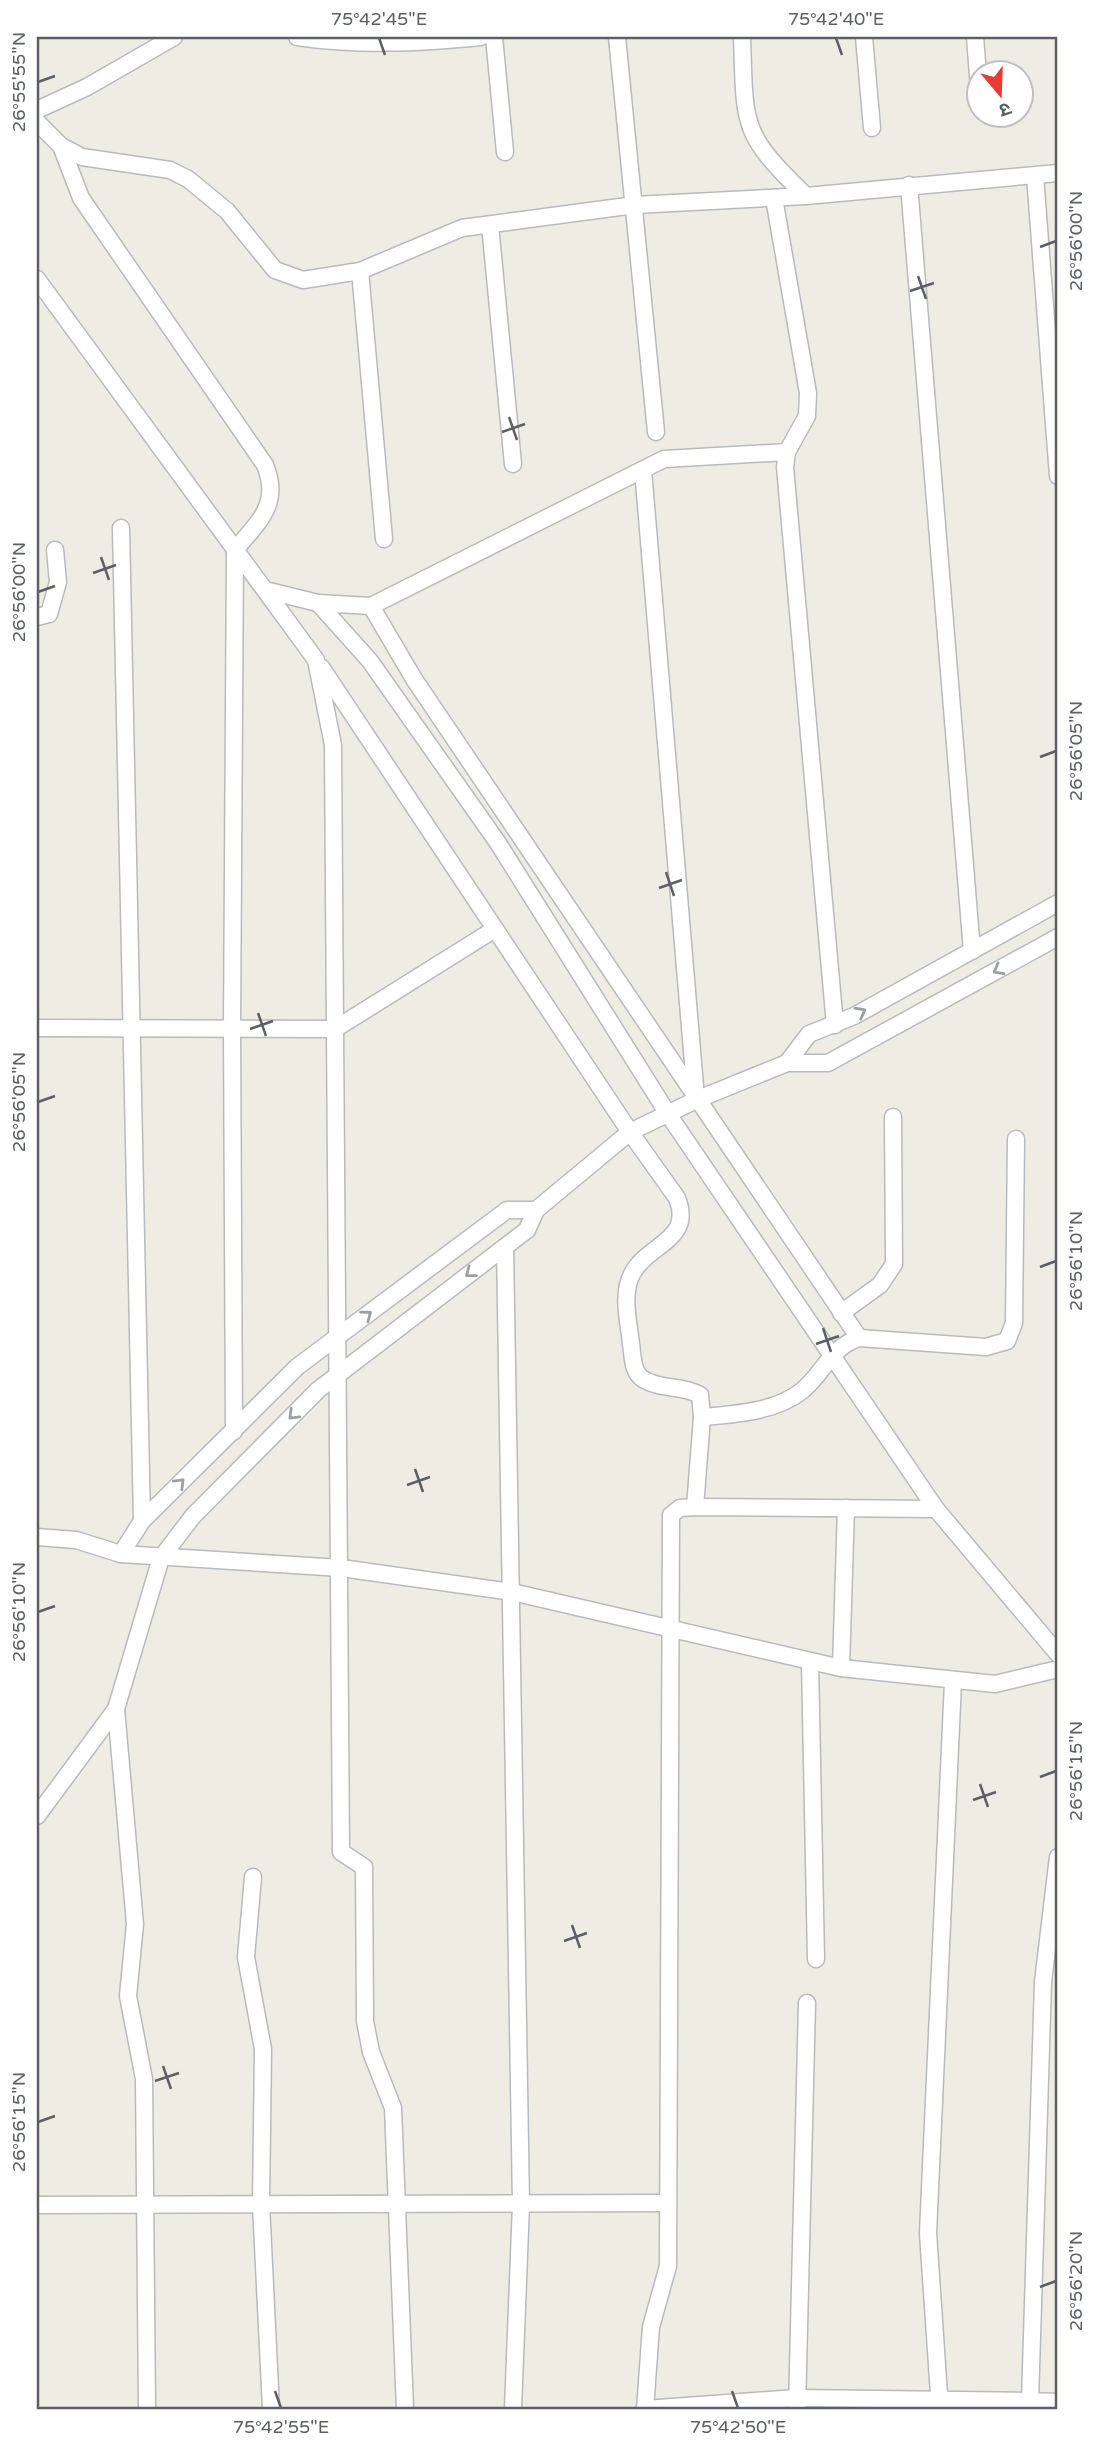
<svg xmlns="http://www.w3.org/2000/svg" width="1095" height="2446" viewBox="0 0 1095 2446" font-family="'Varela Round','Noto Sans Devanagari',sans-serif">
<rect width="100%" height="100%" fill="#efece4"/>
<g fill="none" stroke-linecap="round" stroke-linejoin="round">
<defs>
<g id="street">
<path d="M297 37C359 46 419 43 481 37"/>
<path d="M494 37 505 152"/>
<path d="M617 37 656 432"/>
<path d="M742 37C745 125 740 133 806 196"/>
<path d="M864 37 872 128"/>
<path d="M975 37 979 88"/>
<path d="M37 110 87 87 174 37"/>
<path d="M37 122 61 146 82 157 170 170 188 179 227 211 275 270 303 280 360 271 462 228 635 205 806 196 1058 173"/>
<path d="M61 146 81 198 265 465C281 504 259 521 235 550L232 1028 234 1431"/>
<path d="M1035 176 1058 476"/>
<path d="M909 185 972 951"/>
<path d="M774 198 808 393 807 416 787 452 785 467 835 1025"/>
<path d="M490 225 513 464"/>
<path d="M360 271 384 539"/>
<path d="M37 279 316 660 333 745 335 1029 37 1028"/>
<path d="M643 470 696 1098"/>
<path d="M121 528 142 1521"/>
<path d="M265 590 318 603 371 606 414 679 859 1338"/>
<path d="M318 603 370 661 498 843 668 1114 936 1509 1058 1654"/>
<path d="M371 606 664 459 787 452"/>
<path d="M37 617 49 614 58 582 55 550"/>
<path d="M321 667 630 1132 677 1198C694 1241 648 1243 632 1274 621 1295 629 1323 631 1344 633 1356 632 1372 643 1379 660 1390 682 1385 700 1395L702 1417 695 1507"/>
<path d="M787 1063 809 1034 854 1016 1058 903"/>
<path d="M505 1247 521 2204 513 2409"/>
<path d="M841 1313 880 1285 894 1264 893 1117"/>
<path d="M702 1417C736 1414 776 1412 803 1390 824 1372 831 1347 859 1338L986 1347 1007 1341 1014 1323 1016 1139"/>
<path d="M37 1537 76 1540 121 1554 341 1568 512 1592 841 1668 995 1684 1058 1669"/>
<path d="M121 1554 142 1521 297 1367 507 1210H536"/>
<path d="M810 1662 816 1959"/>
<path d="M841 1668 846 1508"/>
<path d="M116 1709 135 1924 128 1996 144 2079 147 2409"/>
<path d="M37 1816 116 1709 161 1558 193 1516 318 1390 527 1230 536 1210 630 1132 696 1100 787 1063H828L1058 937"/>
<path d="M1058 1857 1043 1982 1030 2401 1058 2402"/>
<path d="M253 1877 246 1957 263 2049 261 2204 271 2409"/>
<path d="M37 2205 668 2203"/>
<path d="M405 2409 393 2108 371 2052 365 2021 364 1867 341 1852C341 1577 337 1303 335 1029L495 929"/>
<path d="M645 2409 651 2327 668 2266 671 1515 680 1508 695 1507 936 1509"/>
<path d="M645 2409 796 2398 1030 2401"/>
<path d="M797 2409 807 2003"/>
<path d="M940 2409 928 2233 953 1682"/>
</g>
</defs>
<!-- street casing -->
<use href="#street" stroke="#b7babe" stroke-width="19"/>
<!-- street -->
<use href="#street" stroke="#fff" stroke-width="16"/>
</g>
<!-- one-way arrows -->
<defs><path id="oneway-chevron" d="M-2-3.5L2.5 0L-2 3.5" fill="none" stroke-width="1.6" stroke-linecap="round" stroke-linejoin="round" transform="scale(1.75)"/></defs>
<g stroke="#9da0a3">
<use href="#oneway-chevron" transform="translate(998 970) rotate(151)"/>
<use href="#oneway-chevron" transform="translate(861 1012) rotate(-28)"/>
<use href="#oneway-chevron" transform="translate(470 1273) rotate(142)"/>
<use href="#oneway-chevron" transform="translate(367 1315) rotate(-37)"/>
<use href="#oneway-chevron" transform="translate(293 1415) rotate(135)"/>
<use href="#oneway-chevron" transform="translate(180 1483) rotate(-45)"/>
</g>
<!-- ticks -->
<path fill="none" stroke="#5c6065" stroke-width="2.5" d="M379 38 385 55M836 38 842 55M38 82 55 76M1040 247 1056 241M918 276 926 299M910 291 934 283M509 417 517 440M502 432 525 424M101 557 109 580M93 573 116 565M38 592 55 586M1040 757 1056 751M666 872 674 896M659 888 682 880M258 1013 266 1036M250 1029 273 1021M38 1102 55 1096M1040 1267 1056 1261M823 1328 831 1352M816 1344 839 1336M415 1469 423 1492M407 1485 430 1477M38 1612 55 1606M1040 1777 1056 1771M980 1784 988 1807M973 1800 996 1792M572 1925 580 1948M564 1941 587 1933M163 2066 171 2089M155 2081 179 2073M38 2122 55 2116M1040 2287 1056 2281M275 2391 281 2408M732 2391 738 2408"/>
<!-- border -->
<rect width="1095" height="2446" fill="none" stroke="#ffffff" stroke-width="77"/>
<!-- north arrow -->
<g transform="translate(1000 94) rotate(161)"><circle r="33" fill="#ffffff" stroke="#bebfc1" stroke-width="2"/>
<path d="M0-5L12 26L0 18L-12 26Z" fill="#eb3a2f"/>
<text y="-10" font-size="19" font-weight="bold" text-anchor="middle" fill="#5c6065">उ</text>
</g>
<rect x="38" y="38" width="1018" height="2370" fill="none" stroke="#5c6065" stroke-width="2.5"/>
<g font-size="18" text-anchor="middle" fill="#5c6065">
<text x="379" y="25">75°42'45"E</text>
<text x="836" y="25">75°42'40"E</text>
<text transform="translate(19 82) rotate(-90)" y="6">26°55'55"N</text>
<text transform="translate(1076 241) rotate(-90)" y="6">26°56'00"N</text>
<text transform="translate(19 592) rotate(-90)" y="6">26°56'00"N</text>
<text transform="translate(1076 751) rotate(-90)" y="6">26°56'05"N</text>
<text transform="translate(19 1102) rotate(-90)" y="6">26°56'05"N</text>
<text transform="translate(1076 1261) rotate(-90)" y="6">26°56'10"N</text>
<text transform="translate(19 1612) rotate(-90)" y="6">26°56'10"N</text>
<text transform="translate(1076 1771) rotate(-90)" y="6">26°56'15"N</text>
<text transform="translate(19 2122) rotate(-90)" y="6">26°56'15"N</text>
<text transform="translate(1076 2281) rotate(-90)" y="6">26°56'20"N</text>
<text x="281" y="2433">75°42'55"E</text>
<text x="738" y="2433">75°42'50"E</text>
</g>
</svg>
